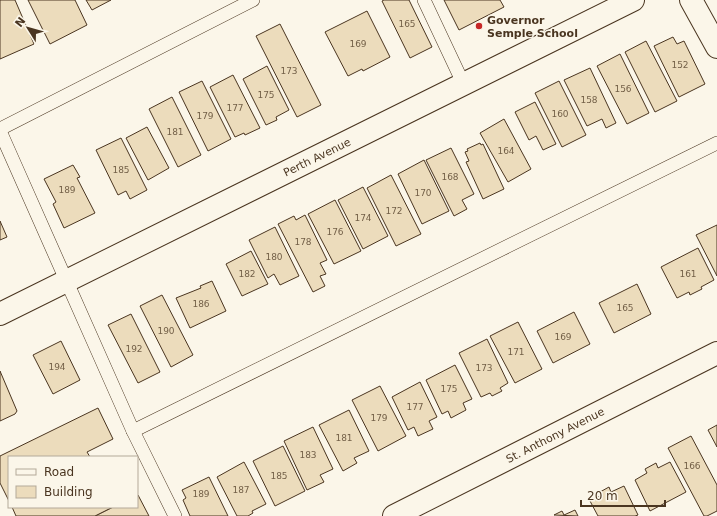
<svg xmlns="http://www.w3.org/2000/svg" width="717" height="516" viewBox="0 0 717 516" font-family="'DejaVu Sans',sans-serif">
<rect width="100%" height="100%" fill="#fbf6e9"/>
<!-- building -->
<g fill="#ecdcbc" stroke="#4a3520">
<path d="M0 0H15L34 44 0 59Z"/>
<path d="M28 0H75L87 25 50 44Z"/>
<path d="M86 0H111L92 10Z"/>
<path d="M384 0H409L432 47 410 58 382 1Z"/>
<path d="M444 0H500L504 7 459 30Z"/>
<path d="M367 11 390 57 363 71 362 69 348 76 325 32Z"/>
<path d="M280 24 321 105 297 117 256 36Z"/>
<path d="M673 37 677 44 684 41 705 84 679 97 654 46Z"/>
<path d="M646 41 677 101 655 112 625 52Z"/>
<path d="M620 54 649 113 627 124 597 66Z"/>
<path d="M267 66 289 110 276 117 277 120 266 125 243 79Z"/>
<path d="M590 68 616 123 606 128 602 119 587 126 564 80Z"/>
<path d="M233 75 260 128 245 135 244 133 235 137 210 87Z"/>
<path d="M202 81 231 139 208 151 179 92Z"/>
<path d="M559 81 586 135 562 147 535 93Z"/>
<path d="M172 97 201 155 178 167 149 109Z"/>
<path d="M535 102 556 144 543 150 536 136 529 140 515 112Z"/>
<path d="M504 119 531 169 508 182 480 133Z"/>
<path d="M147 127 169 168 148 180 126 138Z"/>
<path d="M121 138 147 190 130 199 126 191 118 195 96 150Z"/>
<path d="M480 143 481 145 483 144 504 189 483 199 466 162 469 161 465 152 468 151 467 149Z"/>
<path d="M451 148 474 194 462 200 467 209 454 216 426 160Z"/>
<path d="M424 160 449 211 422 224 398 174Z"/>
<path d="M73 165 80 177 77 178 95 213 64 228 53 204 56 202 44 179Z"/>
<path d="M391 175 421 234 396 246 367 188Z"/>
<path d="M363 187 388 236 363 249 338 200Z"/>
<path d="M335 200 361 251 334 264 308 214Z"/>
<path d="M305 215 327 260 320 263 326 274 320 276 325 286 313 292 278 224 294 216 296 220Z"/>
<path d="M0 221 7 237 0 240Z"/>
<path d="M717 225V276L696 235Z"/>
<path d="M275 227 299 276 280 285 274 274 268 278 249 240Z"/>
<path d="M698 248 714 280 701 287 702 289 690 295 689 292 677 298 661 267Z"/>
<path d="M251 251 268 284 242 296 226 264Z"/>
<path d="M212 281 226 311 190 328 176 298 201 288 200 286Z"/>
<path d="M637 284 651 314 614 333 599 303Z"/>
<path d="M162 295 193 355 171 367 140 306Z"/>
<path d="M574 312 590 344 553 363 537 331Z"/>
<path d="M131 314 160 372 138 383 108 325Z"/>
<path d="M518 322 542 369 515 383 490 336Z"/>
<path d="M487 339 508 383 500 388 502 391 492 396 490 393 481 397 459 353Z"/>
<path d="M61 341 80 380 53 394 33 355Z"/>
<path d="M455 365 472 399 463 403 466 410 451 418 448 411 442 414 426 380Z"/>
<path d="M0 371 17 411 15 414 0 421Z"/>
<path d="M420 382 437 417 429 421 433 429 418 436 414 427 408 430 392 397Z"/>
<path d="M380 386 406 436 378 451 352 400Z"/>
<path d="M98 408 113 439 87 452 90 457H9V501L0 483V456Z"/>
<path d="M349 410 369 451 354 458 357 463 343 471 319 425Z"/>
<path d="M717 425V447L708 430Z"/>
<path d="M313 427 333 469 320 475 324 482 307 490 284 441Z"/>
<path d="M691 436 717 485V511L707 516H704L668 448Z"/>
<path d="M283 446 305 491 275 506 253 461Z"/>
<path d="M244 462 266 504 252 511 253 513 248 516H237L217 477Z"/>
<path d="M670 462 686 492 650 511 635 480 647 473 645 469 656 463 658 468Z"/>
<path d="M209 477 228 516H190L183 500 186 498 182 490Z"/>
<path d="M624 486 638 515 635 516H598L590 501 602 495 600 492 609 487 611 492Z"/>
<path d="M137 495H138L149 516H95L113 507H137Z"/>
<path d="M12 507H113L95 516H16Z"/>
<path d="M575 510 578 516 554 515 562 511 564 515Z"/>
</g>
<g fill="none" stroke-linecap="round" stroke-linejoin="round">
<defs>
<g id="lane">
<path d="M424 0 464 85"/>
<path d="M0 129 253 0"/>
<path d="M0 131 133 431 175 516"/>
<path d="M133 431 717 143"/>
</g>
<g id="street">
<path d="M691 0 717 47"/>
<path d="M0 314 633 0"/>
<path d="M394 516 717 353"/>
</g>
</defs>
<!-- lane casing -->
<use href="#lane" stroke="#4a3520" stroke-width="14"/>
<!-- street casing -->
<use href="#street" stroke="#4a3520" stroke-width="24"/>
<!-- lane -->
<use href="#lane" stroke="#fbf6e9" stroke-width="13"/>
<!-- street -->
<use href="#street" stroke="#fbf6e9" stroke-width="22"/>
</g>
<!-- markers -->
<circle fill="#c62828" stroke="#fbf6e9" stroke-width="1.5" cx="479" cy="26" r="4"/>
<g text-anchor="middle" stroke-width="3" stroke-linejoin="round" paint-order="stroke">
<!-- number labels -->
<g font-size="9" fill="#725f47">
<text x="407" y="27">165</text>
<text x="358" y="47">169</text>
<text x="680" y="68">152</text>
<text x="289" y="74">173</text>
<text x="623" y="92">156</text>
<text x="266" y="98">175</text>
<text x="589" y="103">158</text>
<text x="235" y="111">177</text>
<text x="560" y="117">160</text>
<text x="205" y="119">179</text>
<text x="175" y="135">181</text>
<text x="506" y="154">164</text>
<text x="121" y="173">185</text>
<text x="450" y="180">168</text>
<text x="67" y="193">189</text>
<text x="423" y="196">170</text>
<text x="394" y="214">172</text>
<text x="363" y="221">174</text>
<text x="335" y="235">176</text>
<text x="303" y="245">178</text>
<text x="274" y="260">180</text>
<text x="247" y="277">182</text>
<text x="688" y="277">161</text>
<text x="201" y="307">186</text>
<text x="625" y="311">165</text>
<text x="166" y="334">190</text>
<text x="563" y="340">169</text>
<text x="134" y="352">192</text>
<text x="516" y="355">171</text>
<text x="57" y="370">194</text>
<text x="484" y="371">173</text>
<text x="449" y="392">175</text>
<text x="415" y="410">177</text>
<text x="379" y="421">179</text>
<text x="344" y="441">181</text>
<text x="308" y="458">183</text>
<text x="692" y="469">166</text>
<text x="279" y="479">185</text>
<text x="241" y="493">187</text>
<text x="201" y="497">189</text>
</g>
<!-- poi labels -->
<g font-size="11" font-weight="bold" fill="#4a3520" stroke="#fbf6e9" text-anchor="start">
<text x="487" y="24">Governor<tspan x="487" dy="13">Semple School</tspan></text>
</g>
<!-- street labels -->
<g font-size="11" fill="#4a3520" stroke="#fbf6e9">
<text transform="translate(317 157) rotate(-26)" y="4">Perth Avenue</text>
<text transform="translate(555 435) rotate(-27)" y="4">St. Anthony Avenue</text>
</g>
</g>
<!-- legend -->
<rect x="8" y="456" width="130" height="52" fill="#fbf6e9" stroke="#b4a999"/>
<rect x="16" y="469" width="20" height="6" fill="#fbf6e9" stroke="#b4a999"/>
<text x="44" y="476" font-size="12" fill="#4a3520">Road</text>
<rect x="16" y="486" width="20" height="12" fill="#ecdcbc" stroke="#b4a999"/>
<text x="44" y="496" font-size="12" fill="#4a3520">Building</text>
<!-- north arrow -->
<g transform="translate(28 28) rotate(307)" stroke="#fbf6e9" stroke-width="3" paint-order="stroke">
<path d="M0-3L7 15L0 10L-7 15Z" fill="#4a3520"/>
<text y="-6" font-size="11" font-weight="bold" text-anchor="middle" fill="#4a3520">N</text>
</g>
<!-- scale -->
<path d="M581 500v6h84v-6" fill="none" stroke="#4a3520" stroke-width="2"/>
<text x="587" y="500" font-size="12" fill="#4a3520" stroke="#fbf6e9" stroke-width="3" paint-order="stroke">20 m</text>
</svg>
